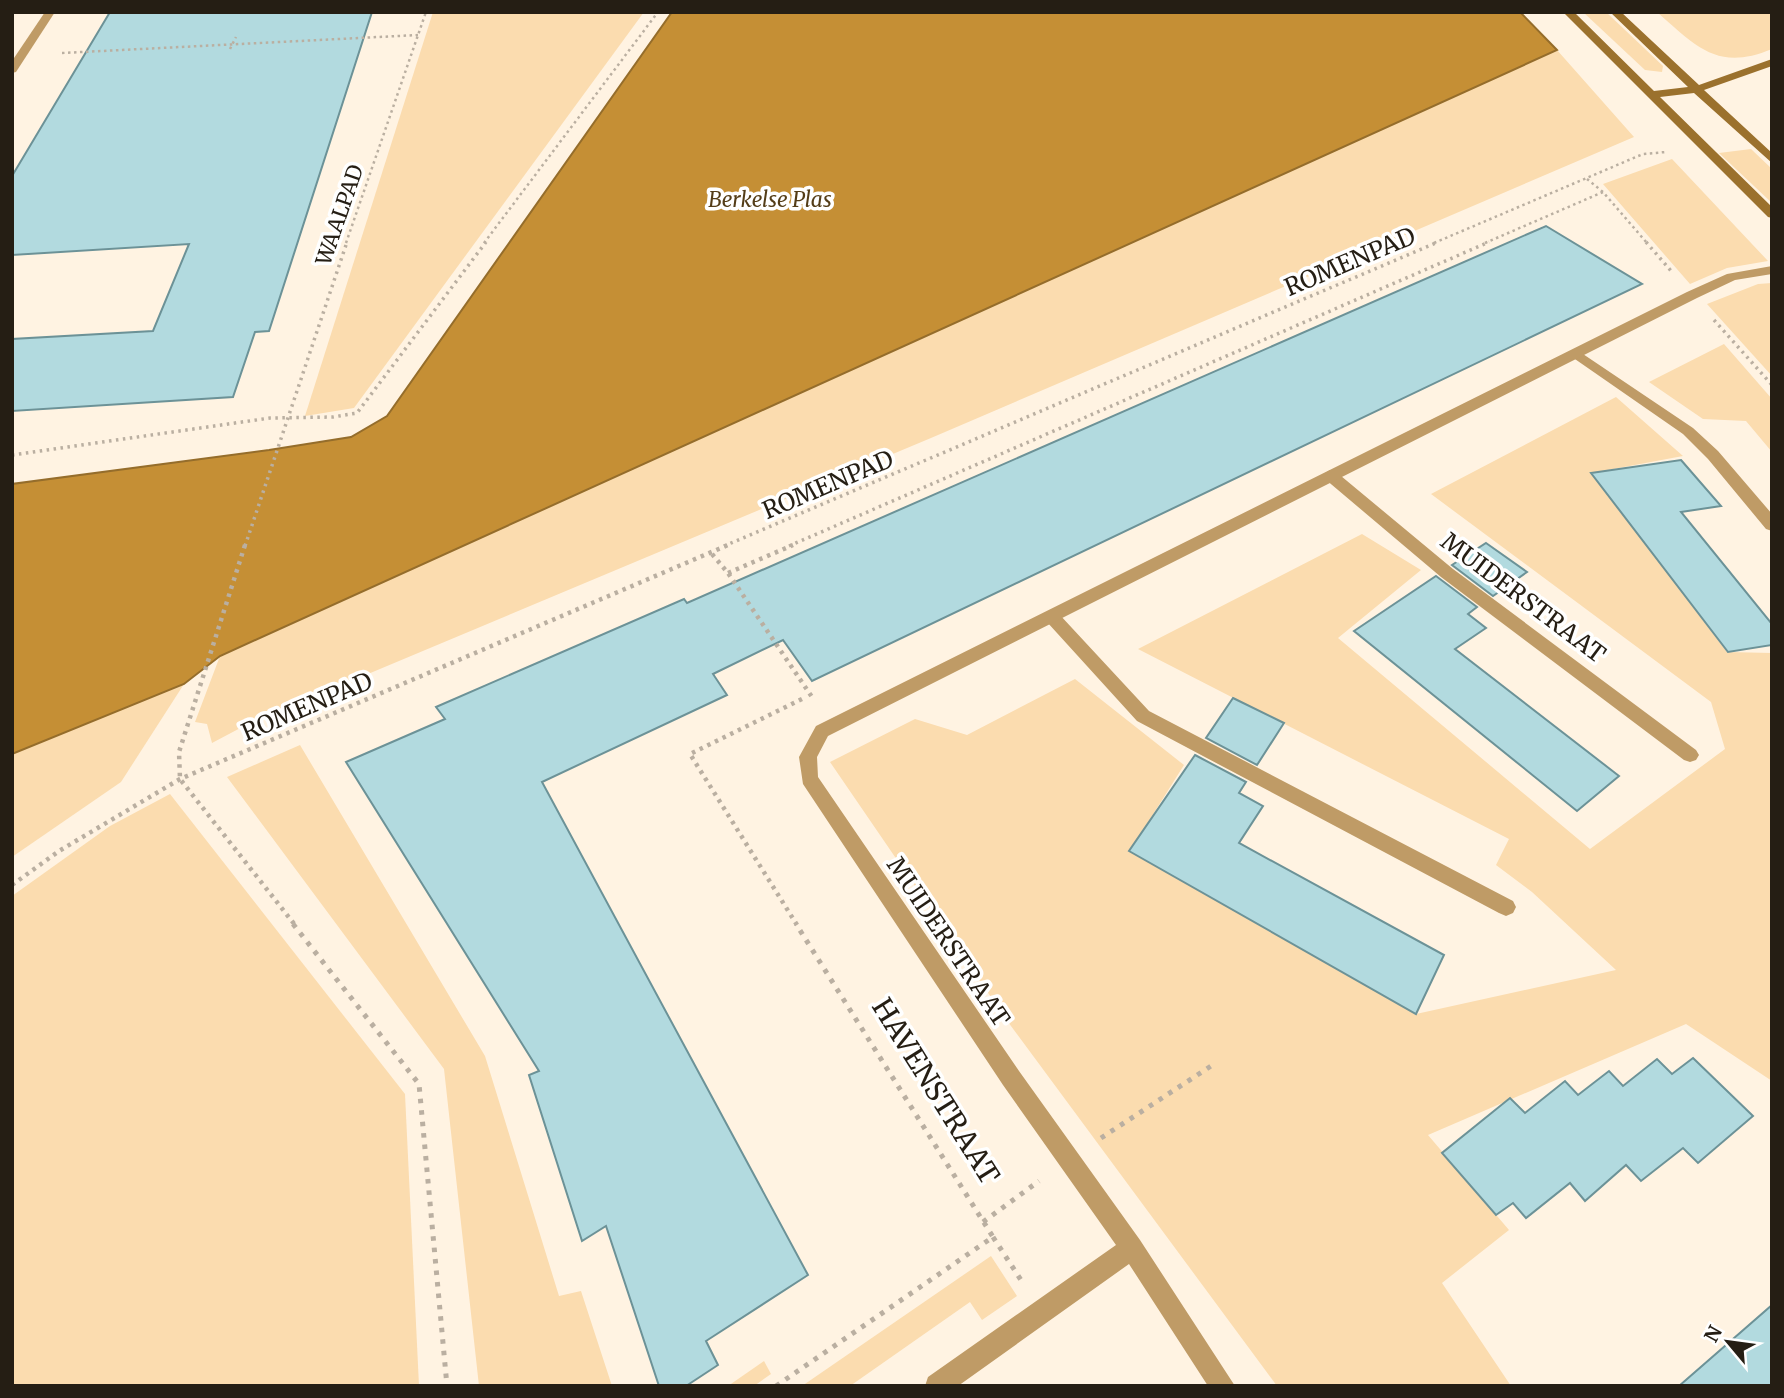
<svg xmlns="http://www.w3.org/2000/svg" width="1784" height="1398" viewBox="0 0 1784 1398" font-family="Merriweather,serif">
<rect width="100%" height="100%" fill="#fff3e2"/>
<!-- green -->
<g fill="#fbdcaf">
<path d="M433 12H644L354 408 305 416Z"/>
<path d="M1583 12H1606L1663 66 1662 72 1645 70Z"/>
<path d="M1657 12H1772V49C1717 72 1696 46 1657 12Z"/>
<path d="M1557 50 1634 137 931 438 246 725 212 743 207 724 195 722 220 656Z"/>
<path d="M1751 149 1772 169V203L1719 153Z"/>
<path d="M1672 159 1768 261 1727 268 1690 284 1603 184Z"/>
<path d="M1772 283V376L1707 304 1758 284Z"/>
<path d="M1724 344 1772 399V452L1746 421 1703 419 1649 382Z"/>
<path d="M1616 397 1683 456 1592 473 1727 652 1772 653V1081L1686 1024 1428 1135 1509 1230 1442 1283 1511 1386H1277L1008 1022 830 762 915 719 967 735 1075 679 1184 765 1130 851 1416 1014 1616 970 1532 892 1496 865 1509 839 1138 649 1362 534 1421 570 1338 638 1590 849 1725 749 1711 702 1431 494Z"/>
<path d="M184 684 121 782 12 857V754Z"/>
<path d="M300 745 485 1056 559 1296 581 1291 612 1386H479L444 1069 227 777Z"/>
<path d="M170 794 405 1094 419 1386H12V896L110 826Z"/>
<path d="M991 1256 1017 1296 982 1320 970 1302 850 1386H802Z"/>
<path d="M764 1361 771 1374 754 1386H728Z"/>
</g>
<!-- water -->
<path fill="#c58f35" stroke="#956d2b" stroke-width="2" d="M672 12H1520L1557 50 220 656 184 684 12 754V484L269 450 351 437 387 416Z"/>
<!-- building -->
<g fill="#b2dadf" stroke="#6c9297" stroke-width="2">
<path d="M110 12H372L269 331 255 332 233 397 12 411V339L153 331 189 244 12 255V176Z"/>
<path d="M1546 226 1642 284 812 681 783 640 713 674 727 695 542 782 808 1275 706 1341 718 1365 686 1386H659L606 1226 582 1241 529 1075 539 1071 346 762 445 719 436 707 684 599 687 603Z"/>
<path d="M1681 460 1721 506 1681 512 1772 624V645L1728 652 1591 473Z"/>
<path d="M1486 543 1527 572 1493 596 1452 565Z"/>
<path d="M1436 576 1477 607 1468 614 1486 628 1455 649 1619 776 1577 811 1354 631Z"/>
<path d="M1233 698 1284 723 1257 765 1206 738Z"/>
<path d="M1195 755 1246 782 1239 793 1263 806 1239 843 1444 955 1416 1014 1129 851Z"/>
<path d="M1693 1058 1753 1116 1698 1163 1683 1148 1641 1181 1626 1165 1585 1201 1570 1183 1526 1218 1513 1203 1496 1215 1442 1153 1510 1098 1525 1113 1565 1081 1578 1095 1609 1071 1623 1086 1657 1059 1672 1074Z"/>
<path d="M1772 1305V1386H1679Z"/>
</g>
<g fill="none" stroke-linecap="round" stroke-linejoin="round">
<!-- path-far3 -->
<g stroke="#baafa1" stroke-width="2.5" stroke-dasharray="2.5 3.5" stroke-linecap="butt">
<path d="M230 49 236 37"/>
<path d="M62 53 418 35"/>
<path d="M1587 179 1603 192 1647 243"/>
<path d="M346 243 426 12"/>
<path d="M484 243 658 12"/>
<path d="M1434 243 1643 154 1666 152"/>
<path d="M1485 243 1603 192"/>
</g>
<!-- path-far2 -->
<g stroke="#baafa1" stroke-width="3.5" stroke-dasharray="2.5 4.5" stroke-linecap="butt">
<path d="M1646 242 1672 272"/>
<path d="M1714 320 1772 385"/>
<path d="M12 455 270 418 333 417 357 413 486 242"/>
<path d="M245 546 347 242"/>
<path d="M724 546 1438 242"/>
<path d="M789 546 1489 242"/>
</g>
<!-- path-far1 -->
<g stroke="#baafa1" stroke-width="4.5" stroke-dasharray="3.5 5" stroke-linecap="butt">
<path d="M245 545 179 752 180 779 295 925"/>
<path d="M712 554 728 573 812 697"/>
<path d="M728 573 793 545"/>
<path d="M12 885 59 851 180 779 728 545"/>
<path d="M797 925 690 754 806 697"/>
</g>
<!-- path -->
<g stroke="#baafa1" stroke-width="5" stroke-dasharray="4.5 7" stroke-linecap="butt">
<path d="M293 924 419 1084 447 1386"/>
<path d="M1101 1138 1211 1066"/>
<path d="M983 1222 1039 1181"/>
<path d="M993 1237 1021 1280"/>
<path d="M776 1386 993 1237 796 924"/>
</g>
<!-- lane -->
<g fill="#bf9b66" fill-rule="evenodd">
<path d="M1577 350 1693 428 1718 451 1772 514V531L1766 529 1708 459 1683 434 1572 357 1570 354Z"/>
<path d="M1330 470 1335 471 1453 569 1696 750 1699 755 1696 760 1690 762 1684 760 1441 577 1325 479 1322 475Z"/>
<path d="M1053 612 1059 614 1149 711 1513 901 1516 907 1513 913 1506 916 1499 913 1137 721 1047 622 1045 618Z"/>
</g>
<!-- street -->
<g fill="#bf9b66" fill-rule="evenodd">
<path d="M45 12H55L16 72 12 73V61Z"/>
<path d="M1772 266V274L1735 280 1697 298 828 736 817 757 818 777 1019 1071 1140 1240 1235 1386H1208L1129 1264 958 1386H925L928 1377 1116 1245 1003 1085 803 784 799 757 816 726 1687 292 1727 274Z"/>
</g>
<!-- secondary -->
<path fill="#9b712d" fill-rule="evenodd" d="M1563 12H1574L1654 91 1688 87 1610 12H1621L1699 85 1772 59V66L1704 90 1772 153V163L1694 93 1660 97 1772 207V218L1768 217Z"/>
</g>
<g text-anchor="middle" stroke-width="7" stroke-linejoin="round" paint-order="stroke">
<!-- far-water labels -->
<g font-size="21" font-style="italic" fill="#543d18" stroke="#fff">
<text x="770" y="207">Berkelse Plas</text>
</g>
<!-- far-street labels -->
<g font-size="21" fill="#251e14" stroke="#fff">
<text transform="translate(340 215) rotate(-71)" y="7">WAALPAD</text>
</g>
<!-- street labels -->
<g font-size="24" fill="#251e14" stroke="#fff">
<text transform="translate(1350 262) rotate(-23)" y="8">ROMENPAD</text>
<text transform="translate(828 485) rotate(-23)" y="8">ROMENPAD</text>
<text transform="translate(1523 598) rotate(37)" y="8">MUIDERSTRAAT</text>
<text transform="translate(307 707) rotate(-23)" y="8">ROMENPAD</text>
<text transform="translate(948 942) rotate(56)" y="8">MUIDERSTRAAT</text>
</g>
<!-- near-street labels -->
<g font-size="28" fill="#251e14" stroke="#fff">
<text transform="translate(936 1091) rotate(58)" y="10">HAVENSTRAAT</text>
</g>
</g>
<!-- border -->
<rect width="1784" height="1398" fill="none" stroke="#251e14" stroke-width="28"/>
<!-- north arrow -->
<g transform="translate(1728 1342) rotate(299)" stroke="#ffffff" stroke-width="5" paint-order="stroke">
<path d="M0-5L12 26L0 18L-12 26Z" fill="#251e14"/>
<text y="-10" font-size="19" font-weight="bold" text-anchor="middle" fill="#251e14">N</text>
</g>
</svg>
